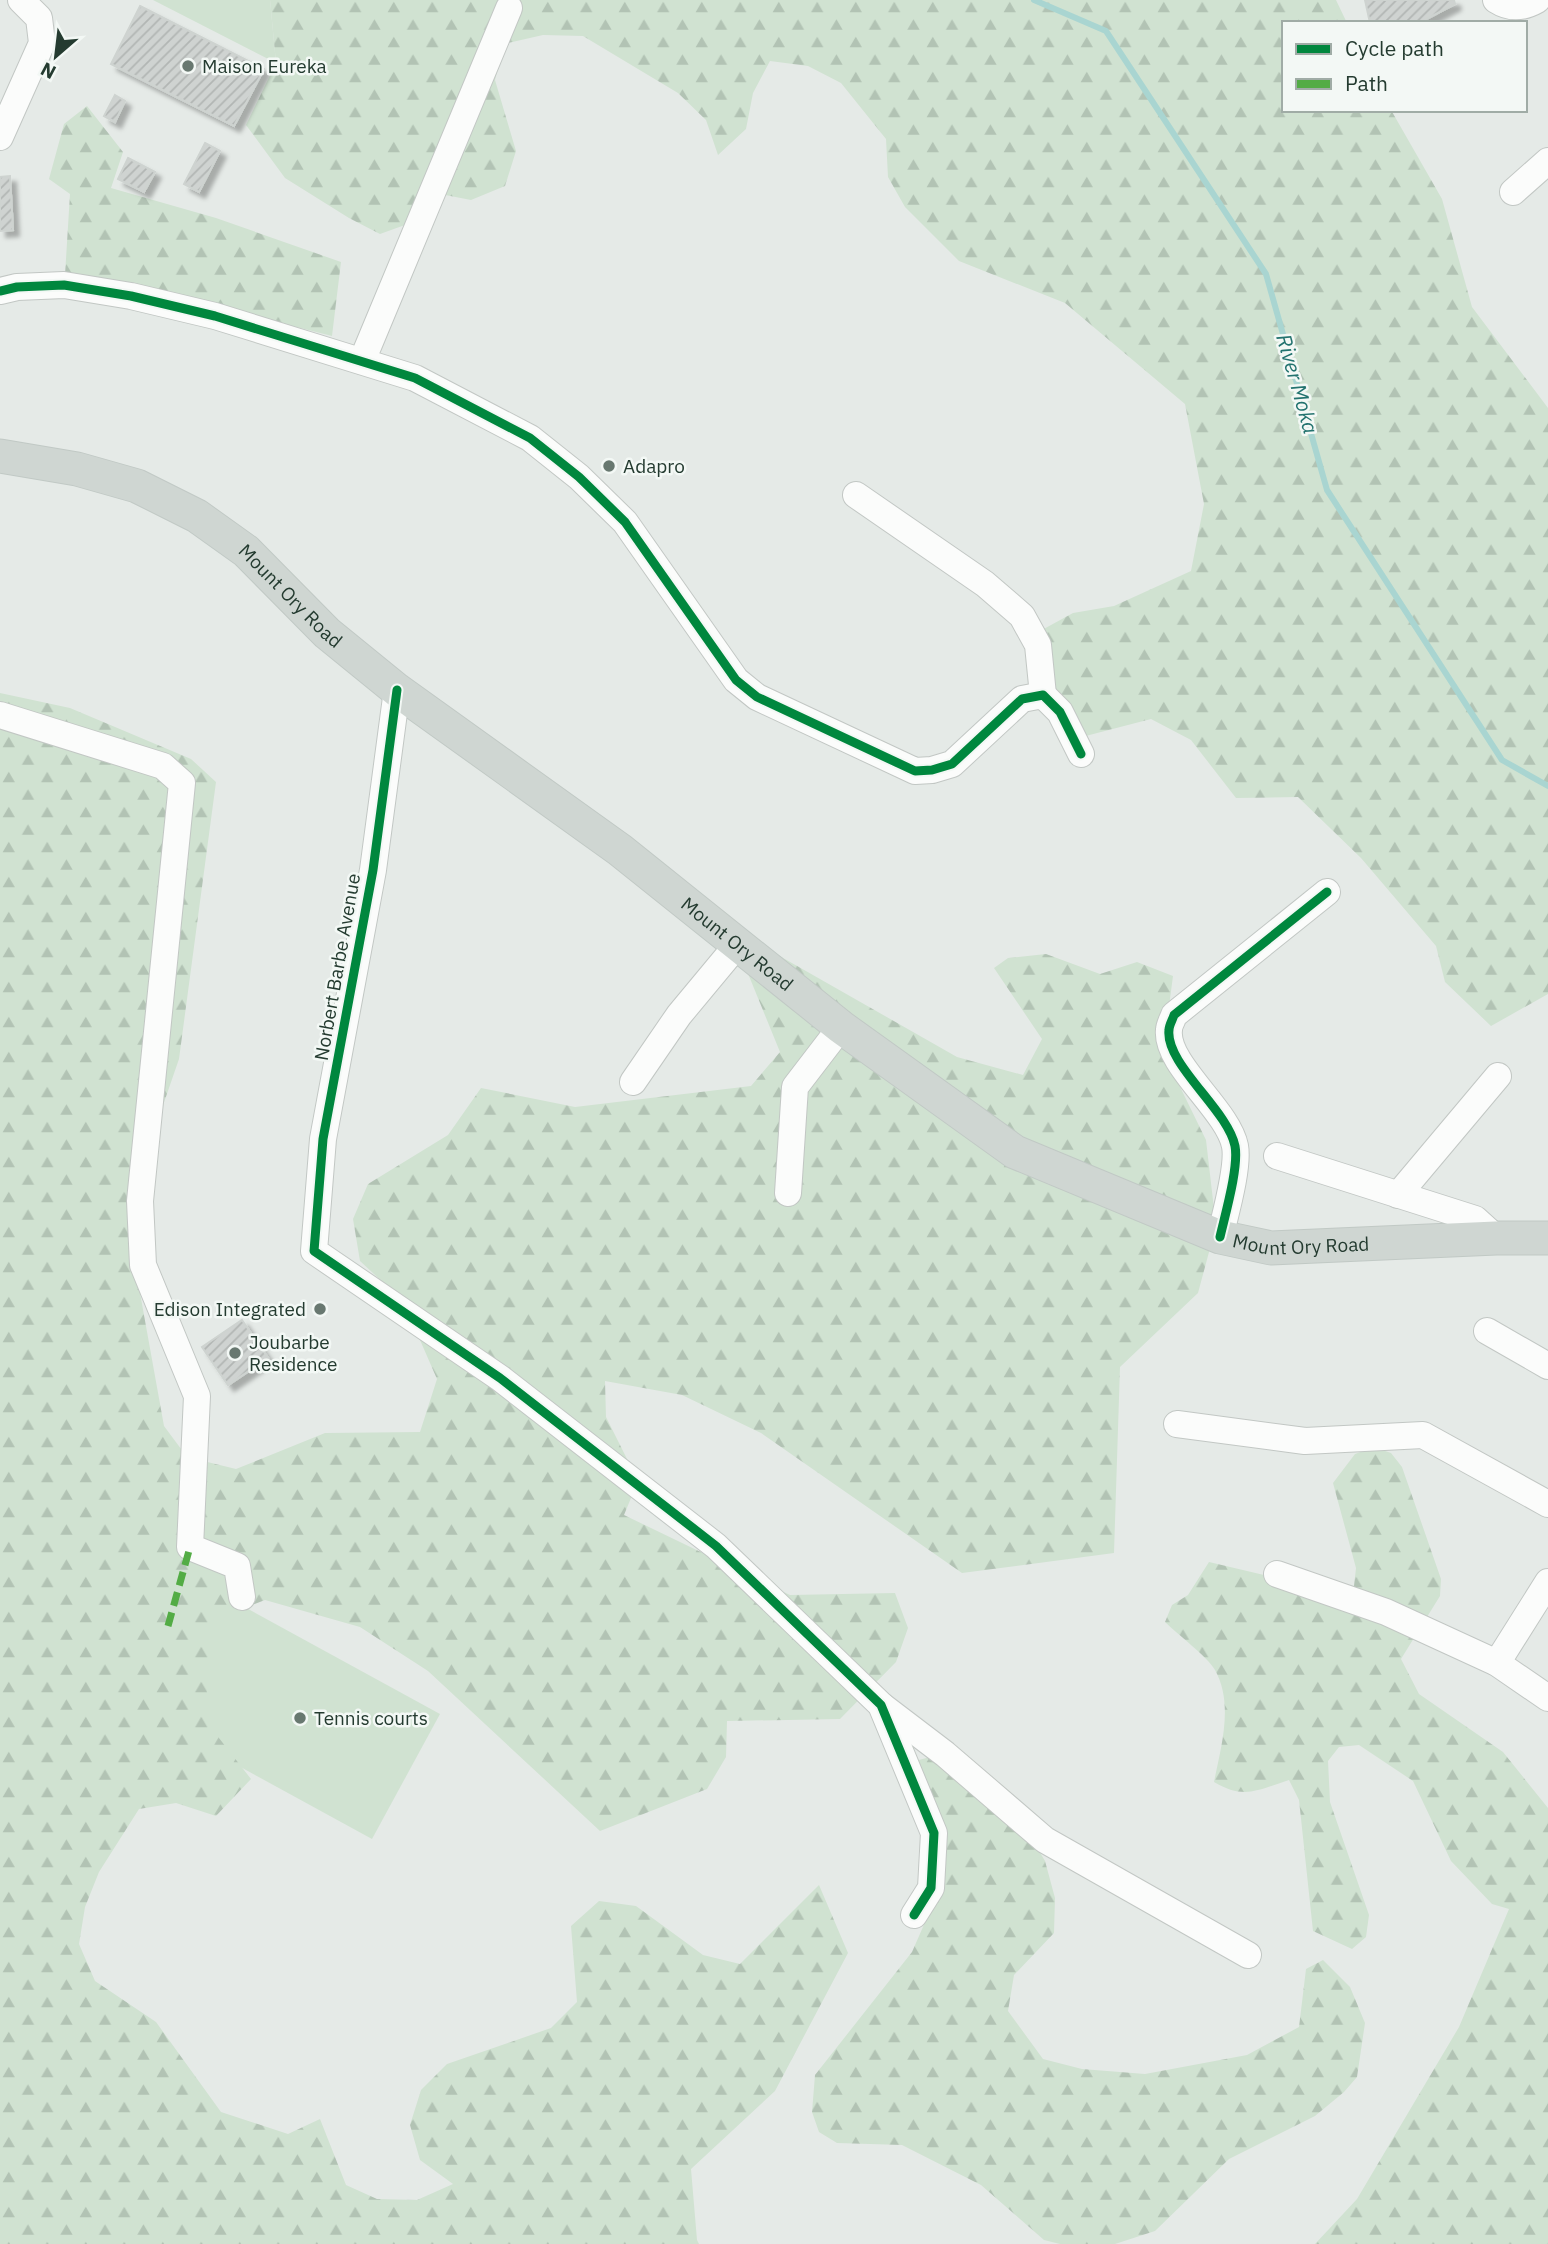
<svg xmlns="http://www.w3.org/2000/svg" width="1548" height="2244" viewBox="0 0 1548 2244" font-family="'IBM Plex Sans',sans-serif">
<defs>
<pattern id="forest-firs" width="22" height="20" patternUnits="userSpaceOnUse" patternTransform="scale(1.75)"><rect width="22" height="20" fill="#d0e2d1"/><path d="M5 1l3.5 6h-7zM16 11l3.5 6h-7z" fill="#b2c3b4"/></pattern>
<pattern id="building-hatch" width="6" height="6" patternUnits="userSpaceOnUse" patternTransform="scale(1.75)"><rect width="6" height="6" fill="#cfd3d1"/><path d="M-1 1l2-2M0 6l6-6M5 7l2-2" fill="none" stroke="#b2b6b4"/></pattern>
<filter id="shadow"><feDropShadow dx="6" dy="6" stdDeviation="2" flood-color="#0004"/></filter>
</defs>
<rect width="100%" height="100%" fill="#e5eae7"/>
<!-- grass -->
<g fill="#d0e2d1">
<path d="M153 0H270L276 63Z"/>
<path d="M228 1598 440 1714 372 1839 160 1723Z"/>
</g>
<!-- forest -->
<g fill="url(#forest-firs)">
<path d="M270 0H1336L1347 23H1284V110H1391L1442 199 1472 307 1548 408V994L1491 1026 1445 982 1436 946 1361 858 1298 797 1236 798 1191 740 1151 719 1078 738 1060 704 1040 631 1073 613 1114 606 1191 571 1204 504 1185 404 1065 303 959 261 905 207 888 177 886 139 841 83 808 66 770 61 753 93 746 129 718 155 706 120 678 93 583 36 543 35 504 44 495 80 516 151 505 186 471 200 435 193 416 221 380 234 349 218 285 178 246 125 276 63Z"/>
<path d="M87 106 123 152 111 188 216 218 341 262 332 336 198 302 65 275 70 194 49 179 64 124Z"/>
<path d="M0 693 70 708 191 759 216 782 179 1059 131 1198 133 1254 164 1426 187 1457 236 1469 325 1433 420 1432 437 1379 403 1301 360 1261 353 1219 368 1184 448 1135 481 1088 575 1107 751 1086 780 1052 740 954 755 942 957 1057 1023 1075 1042 1039 994 968 1008 958 1046 954 1100 974 1137 962 1173 976 1163 1052 1206 1140 1216 1226 1198 1293 1120 1367 1114 1553 962 1573 761 1433 682 1395 605 1381 606 1417 638 1481 624 1515 790 1595 895 1593 908 1628 896 1662 840 1719 727 1721 726 1757 707 1789 600 1831 428 1671 360 1627 265 1600 226 1615 217 1629 206 1664 208 1724 251 1779 216 1816 176 1803 139 1809 99 1872 85 1907 79 1944 95 1981 156 2022 221 2112 288 2134 320 2119 346 2185 377 2199 417 2200 453 2184 420 2160 410 2125 421 2090 447 2064 551 2028 577 2002 571 1926 599 1901 636 1906 703 1955 740 1964 819 1885 848 1953 775 2091 691 2169 697 2240 699 2244H0Z"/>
<path d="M1374 1447 1391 1453 1402 1467 1441 1579 1440 1596 1401 1659 1419 1694 1503 1752 1548 1808V2244H1315L1357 2199 1459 2027 1509 1909 1492 1904 1451 1861 1413 1781 1359 1745 1339 1747 1328 1761 1330 1802 1369 1915 1366 1937 1352 1949 1313 1931 1299 1800 1289 1780C1258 1790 1244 1800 1214 1782 1221 1747 1234 1704 1215 1670 1208 1657 1177 1634 1165 1622L1172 1605 1188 1595 1209 1562 1264 1575 1339 1600 1354 1586 1356 1568 1333 1483 1355 1454Z"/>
<path d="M934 1756 1035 1844 1045 1861 1055 1898 1054 1933 1014 1975 1008 2011 1043 2059 1082 2069 1145 2074 1247 2055 1299 2027 1306 1969 1323 1960 1350 1987 1365 2023 1357 2077 1344 2092 1315 2116 1229 2159 1155 2231 1115 2244H1060L1044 2240 981 2185 902 2145 837 2143 819 2132 812 2112 815 2075 912 1952 937 1895 915 1761Z"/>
</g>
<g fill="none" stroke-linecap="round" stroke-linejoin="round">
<!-- stream -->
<path stroke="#a9d5d1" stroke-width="6" d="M1034 0 1106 31 1266 274 1327 490 1502 760 1548 786"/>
</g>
<!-- building -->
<g fill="url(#building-hatch)" stroke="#ced3d0" stroke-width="2" filter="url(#shadow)">
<path d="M1365 0H1454L1455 4 1419 23H1370Z"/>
<path d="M140 6 264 69 234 126 111 64Z"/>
<path d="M115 95 125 101 115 122 104 116Z"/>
<path d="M205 143 220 151 199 192 184 184Z"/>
<path d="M128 158 155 172 144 192 118 179Z"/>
<path d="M10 176 13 230 0 231V177Z"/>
<path d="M242 1320 268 1358 228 1385 202 1347Z"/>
</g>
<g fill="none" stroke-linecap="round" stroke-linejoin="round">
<defs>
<g id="minor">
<path d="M1496 0C1510 9 1523 8 1537 0"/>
<path d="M0 137 42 43 39 18 21 0"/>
<path d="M1513 192 1548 161"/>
<path d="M0 291 17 287 64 285 131 296 215 316 415 378 530 438 579 477 625 522 736 680 757 697 915 771 932 770 952 764 1022 699 1043 695 1060 712 1081 754"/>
<path d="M362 361 509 8"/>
<path d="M856 495 985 584 1022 616 1038 645 1043 695"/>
<path d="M397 690 373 870 323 1139 314 1251 500 1378 716 1546 881 1705 934 1833 931 1888 914 1915"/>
<path d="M0 715 163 766 182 783 140 1201 143 1265 197 1396 190 1547 237 1566 242 1597"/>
<path d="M633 1082 679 1015 738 944"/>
<path d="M1277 1156 1475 1219 1496 1238"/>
<path d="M788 1193 795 1087 841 1027"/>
<path d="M1398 1195 1498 1076"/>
<path d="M1220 1237C1225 1215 1239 1167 1235 1146 1228 1110 1165 1064 1169 1030 1169 1025 1173 1019 1174 1015L1327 892"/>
<path d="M1487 1331 1548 1366"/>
<path d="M1177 1424 1305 1441 1423 1435 1548 1504"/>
<path d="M1277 1574 1386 1612 1497 1663 1548 1698"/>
<path d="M1497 1663 1548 1582"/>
<path d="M882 1706 945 1754 1045 1840 1248 1955"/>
</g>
<g id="major">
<path id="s1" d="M0 456 77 469 137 486 197 516 246 551 327 633 397 690 620 850 841 1027 1015 1152 1220 1237 1271 1248 1496 1238H1548"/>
</g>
</defs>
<!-- minor casing -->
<use href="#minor" stroke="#c2c7c4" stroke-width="28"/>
<!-- major casing -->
<use href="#major" stroke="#c1c9c5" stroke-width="35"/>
<!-- minor -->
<use href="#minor" stroke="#fbfcfb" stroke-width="26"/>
<!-- major -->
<use href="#major" stroke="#cfd6d2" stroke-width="33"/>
<!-- quiet -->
<path stroke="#53ac45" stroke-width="7" stroke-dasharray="14 7" stroke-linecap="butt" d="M168 1626 190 1547"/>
<defs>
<g id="cycleway">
<path d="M0 291 17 287 64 285 131 296 215 316 415 378 530 438 579 477 625 522 736 680 757 697 915 771 932 770 952 764 1022 699 1043 695 1060 712 1081 754"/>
<path d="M397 690 373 870 323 1139 314 1251 500 1378 716 1546 881 1705 934 1833 931 1888 914 1915"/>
<path d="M1220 1237C1225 1215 1239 1167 1235 1146 1228 1110 1165 1064 1169 1030 1169 1025 1173 1019 1174 1015L1327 892"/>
</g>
</defs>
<!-- cycleway casing -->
<use href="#cycleway" stroke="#f3f8f5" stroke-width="13"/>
<!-- cycleway -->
<use href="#cycleway" stroke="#00873e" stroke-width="9"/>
</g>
<!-- markers -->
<g fill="#687870" stroke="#f3f8f5" stroke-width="2.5">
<circle cx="188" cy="66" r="7"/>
<circle cx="609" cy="466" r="7"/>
<circle cx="320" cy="1309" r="7"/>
<circle cx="235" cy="1353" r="7"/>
<circle cx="300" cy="1718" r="7"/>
</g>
<g text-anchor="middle" stroke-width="5" stroke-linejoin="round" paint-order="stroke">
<!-- poi labels -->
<g font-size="19" fill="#243b30" stroke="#f3f8f5" text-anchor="start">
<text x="202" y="73">Maison Eureka</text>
<text x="623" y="473">Adapro</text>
<text x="306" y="1316" text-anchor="end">Edison Integrated</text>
<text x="249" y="1349">Joubarbe<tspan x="249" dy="22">Residence</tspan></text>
<text x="314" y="1725">Tennis courts</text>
</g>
<!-- street labels -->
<g font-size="19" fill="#243b30" stroke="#f3f8f5">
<text dy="7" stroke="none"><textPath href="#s1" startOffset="331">Mount Ory Road</textPath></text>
<text dy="7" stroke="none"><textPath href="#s1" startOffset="898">Mount Ory Road</textPath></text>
<text transform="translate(337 967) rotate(-80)" y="7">Norbert Barbe Avenue</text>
<text dy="7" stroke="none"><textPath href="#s1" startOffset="1549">Mount Ory Road</textPath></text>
</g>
<!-- water labels -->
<g font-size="21" font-style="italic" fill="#23736f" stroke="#f3f8f5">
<text transform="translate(1297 384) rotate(74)" y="7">River Moka</text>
</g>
</g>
<!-- legend -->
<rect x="1282" y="21" width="245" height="91" fill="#f3f8f5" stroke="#a0aca6" stroke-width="2"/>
<rect x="1296" y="44" width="35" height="10" fill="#00873e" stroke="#a0aca6" stroke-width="2"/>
<text x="1345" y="56" font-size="21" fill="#243b30">Cycle path</text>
<rect x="1296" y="79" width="35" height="10" fill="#53ac45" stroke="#a0aca6" stroke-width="2"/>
<text x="1345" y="91" font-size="21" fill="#243b30">Path</text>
<!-- north arrow -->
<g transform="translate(56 56) rotate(208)" stroke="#f3f8f5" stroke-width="5" paint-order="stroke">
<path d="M0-5L12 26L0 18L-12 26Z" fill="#243b30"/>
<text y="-10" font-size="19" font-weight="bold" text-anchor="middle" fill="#243b30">N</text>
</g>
</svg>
